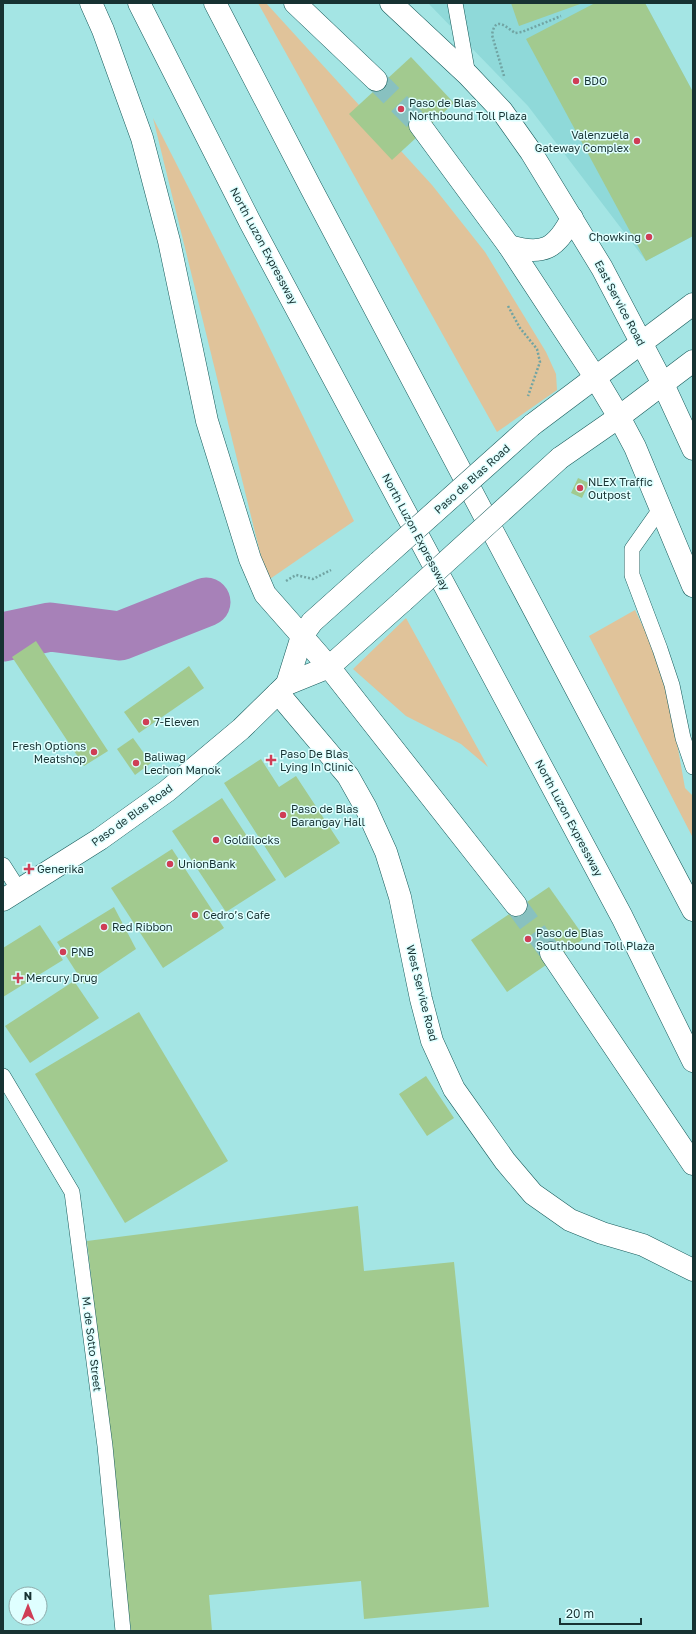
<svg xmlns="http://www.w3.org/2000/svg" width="696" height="1634" viewBox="0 0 696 1634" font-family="'Golos Text',sans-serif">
<rect width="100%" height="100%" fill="#a4e5e4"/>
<!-- built -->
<path fill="#8fd9d9" d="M428 3H645L693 92V236L646 261 528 106Z"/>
<!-- green -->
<g fill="#e0c39a">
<path d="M258 3H266L432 185 485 252 546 352 556 374 557 390 497 432Z"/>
<path d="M153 118 257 322 354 521 267 581Z"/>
<path d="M635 610 664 670 685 788 693 796V838L589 636Z"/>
<path d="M406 618 488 767 461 744 406 716 353 669Z"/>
</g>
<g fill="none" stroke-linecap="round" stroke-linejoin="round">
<!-- river -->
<path stroke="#a781b8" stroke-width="49" d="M3 637 50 627 120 636 206 602"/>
</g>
<!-- building -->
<g fill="#a2ca8f">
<path d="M511 3H583L519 26Z"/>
<path d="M595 3H645L693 92V236L646 261 526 39Z"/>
<path d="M411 57 454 103 392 160 349 114Z"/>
<path d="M578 478 589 483 582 498 571 493Z"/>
<path d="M36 641 108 751 84 766 12 657Z"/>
<path d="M189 666 204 688 139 733 124 712Z"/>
<path d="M133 738 151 763 135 775 117 749Z"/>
<path d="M261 759 279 787 296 776 340 843 285 878 224 783Z"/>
<path d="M222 798 276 880 226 912 172 831Z"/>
<path d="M172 849 224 928 163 968 111 888Z"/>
<path d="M549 887 585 938 507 992 471 940Z"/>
<path d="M114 907 136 949 84 984 57 942Z"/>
<path d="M40 925 63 960 3 997V948Z"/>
<path d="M74 981 99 1018 30 1063 5 1026Z"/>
<path d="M139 1012 228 1161 125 1223 35 1074Z"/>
<path d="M426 1076 454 1118 427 1136 399 1094Z"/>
<path d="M358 1206 364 1271 454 1262 489 1607 364 1619 361 1581 209 1595 212 1631H131L87 1241Z"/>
</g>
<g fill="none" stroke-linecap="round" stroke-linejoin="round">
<!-- motorway-tunnel -->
<g stroke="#88c1c0" stroke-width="22" stroke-dasharray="22 11" stroke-linecap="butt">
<path d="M376 80 420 125"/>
<path d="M516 905 551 953"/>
</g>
<defs>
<g id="service">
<path d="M455 3 468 75"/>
<path d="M661 508 632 549V575L660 649 672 685 683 738 693 767"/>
<path d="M3 865 19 890"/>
<path d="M3 1076 72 1192 105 1446 123 1631"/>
</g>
<path id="tertiary" d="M278 693 348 776 366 808 386 852 400 897 421 999 432 1041 454 1089 505 1161 533 1194 570 1220 602 1233 643 1245 693 1270"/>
<g id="secondary">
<path d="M391 3 468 75 502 111 531 152 602 268 663 384 693 449"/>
<path d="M509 246C543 256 556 249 572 218"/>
</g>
<g id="primary">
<path d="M595 377 619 417"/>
<path d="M532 425 693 304"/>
<path d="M560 458 619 417 693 361"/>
<path d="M302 636 329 667"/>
<path d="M287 684 302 636 312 622 379 562"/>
<path d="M3 900 100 839 167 791 241 729 287 684 329 667 403 601"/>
</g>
<g id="motorway">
<path d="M91 3 103 30 142 138 169 241 207 421 250 559 265 594 302 636"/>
<path d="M139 3 250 222 622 917 693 1061"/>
<path d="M215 3 311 188 693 910"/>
<path d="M295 3 376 80"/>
<path d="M420 125 509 246 595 377"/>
<path d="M619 417 635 447 693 586"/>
<path d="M329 667 516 905"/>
<path d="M551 953 693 1164"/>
</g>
</defs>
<!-- service casing -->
<use href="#service" stroke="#175b5b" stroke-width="16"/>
<!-- tertiary casing -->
<use href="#tertiary" stroke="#175b5b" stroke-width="23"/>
<!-- secondary casing -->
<use href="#secondary" stroke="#175b5b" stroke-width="23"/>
<!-- primary casing -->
<use href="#primary" stroke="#175b5b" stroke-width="23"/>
<!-- motorway casing -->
<use href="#motorway" stroke="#175b5b" stroke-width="23"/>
<!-- path -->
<g stroke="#71a4a3" stroke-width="2.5" stroke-dasharray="2 2" stroke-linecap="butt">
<path d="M504 76 492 35C495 15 506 27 515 33L522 32 561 16"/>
<path d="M508 306 520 328 537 349 540 362 528 396"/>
<path d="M286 581 296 575 313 579 331 570"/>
</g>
<!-- service -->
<use href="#service" stroke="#fff" stroke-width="15"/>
<!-- tertiary -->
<use href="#tertiary" stroke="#fff" stroke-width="22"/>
<!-- secondary -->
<use href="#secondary" stroke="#fff" stroke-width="22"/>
<!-- primary -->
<use href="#primary" stroke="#fff" stroke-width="22"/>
<!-- motorway -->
<use href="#motorway" stroke="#fff" stroke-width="22"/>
<defs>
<g id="primary-bridge">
<path d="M379 562 532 425"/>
<path d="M403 601 560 458"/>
</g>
</defs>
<!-- primary-bridge casing -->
<use href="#primary-bridge" stroke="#175b5b" stroke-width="23" stroke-linecap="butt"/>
<!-- primary-bridge -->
<use href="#primary-bridge" stroke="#fff" stroke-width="22"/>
</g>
<!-- markers -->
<g fill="#cf3e56" stroke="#dfffff" stroke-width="1.5">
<circle cx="576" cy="81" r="4"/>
<circle cx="401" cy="109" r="4"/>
<circle cx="637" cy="141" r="4"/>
<circle cx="649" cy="237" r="4"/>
<circle cx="580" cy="488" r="4"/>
<circle cx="146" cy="722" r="4"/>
<circle cx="94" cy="752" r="4"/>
<path d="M269 754h4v4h4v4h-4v4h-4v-4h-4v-4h4z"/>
<circle cx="136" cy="763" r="4"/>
<circle cx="283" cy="815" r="4"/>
<circle cx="216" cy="840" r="4"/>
<circle cx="170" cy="864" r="4"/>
<path d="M27 863h4v4h4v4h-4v4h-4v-4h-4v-4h4z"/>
<circle cx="195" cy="915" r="4"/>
<circle cx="104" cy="927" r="4"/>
<circle cx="528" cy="939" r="4"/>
<circle cx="63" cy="952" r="4"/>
<path d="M16 972h4v4h4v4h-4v4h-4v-4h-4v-4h4z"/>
</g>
<g text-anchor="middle" stroke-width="3" stroke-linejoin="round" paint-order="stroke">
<!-- poi labels -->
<g font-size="11" fill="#173232" stroke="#dfffff" text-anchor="start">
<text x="584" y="85">BDO</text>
<text x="409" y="107">Paso de Blas<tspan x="409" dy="13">Northbound Toll Plaza</tspan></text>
<text x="629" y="139" text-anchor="end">Valenzuela<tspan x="629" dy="13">Gateway Complex</tspan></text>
<text x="641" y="241" text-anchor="end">Chowking</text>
<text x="588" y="486">NLEX Traffic<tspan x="588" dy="13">Outpost</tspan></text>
<text x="154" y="726">7-Eleven</text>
<text x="86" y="750" text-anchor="end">Fresh Options<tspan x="86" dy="13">Meatshop</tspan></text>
<text x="280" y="758">Paso De Blas<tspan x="280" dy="13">Lying In Clinic</tspan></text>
<text x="144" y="761">Baliwag<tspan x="144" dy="13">Lechon Manok</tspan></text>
<text x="291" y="813">Paso de Blas<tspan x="291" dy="13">Barangay Hall</tspan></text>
<text x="224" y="844">Goldilocks</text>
<text x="178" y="868">UnionBank</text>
<text x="37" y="873">Generika</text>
<text x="203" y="919">Cedro’s Cafe</text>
<text x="112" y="931">Red Ribbon</text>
<text x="536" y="937">Paso de Blas<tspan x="536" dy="13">Southbound Toll Plaza</tspan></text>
<text x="71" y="956">PNB</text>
<text x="26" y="982">Mercury Drug</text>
</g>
<!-- street labels -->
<g font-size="11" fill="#173232" stroke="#dfffff">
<text transform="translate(264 246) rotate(62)" y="4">North Luzon Expressway</text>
<text transform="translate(620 303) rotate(62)" y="4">East Service Road</text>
<text transform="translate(472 479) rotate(-42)" y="4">Paso de Blas Road</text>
<text transform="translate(416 532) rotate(62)" y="4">North Luzon Expressway</text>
<text transform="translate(132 815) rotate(-36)" y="4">Paso de Blas Road</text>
<text transform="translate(569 818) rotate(62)" y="4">North Luzon Expressway</text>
<text transform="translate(422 993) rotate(76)" y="4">West Service Road</text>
<text transform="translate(92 1344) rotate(83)" y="4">M. de Sotto Street</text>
</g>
</g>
<!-- border -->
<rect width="696" height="1634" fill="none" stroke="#173232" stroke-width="8"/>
<!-- north arrow -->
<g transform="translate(28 1606)"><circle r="19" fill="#dfffff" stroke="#8fadad"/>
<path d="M0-3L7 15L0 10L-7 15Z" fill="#cf3e56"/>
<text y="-6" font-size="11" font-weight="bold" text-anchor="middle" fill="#173232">N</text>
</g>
<!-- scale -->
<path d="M560 1618v6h81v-6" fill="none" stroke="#173232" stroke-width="2"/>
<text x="566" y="1618" font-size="12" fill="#173232" stroke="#dfffff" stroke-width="3" paint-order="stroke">20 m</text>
</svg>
